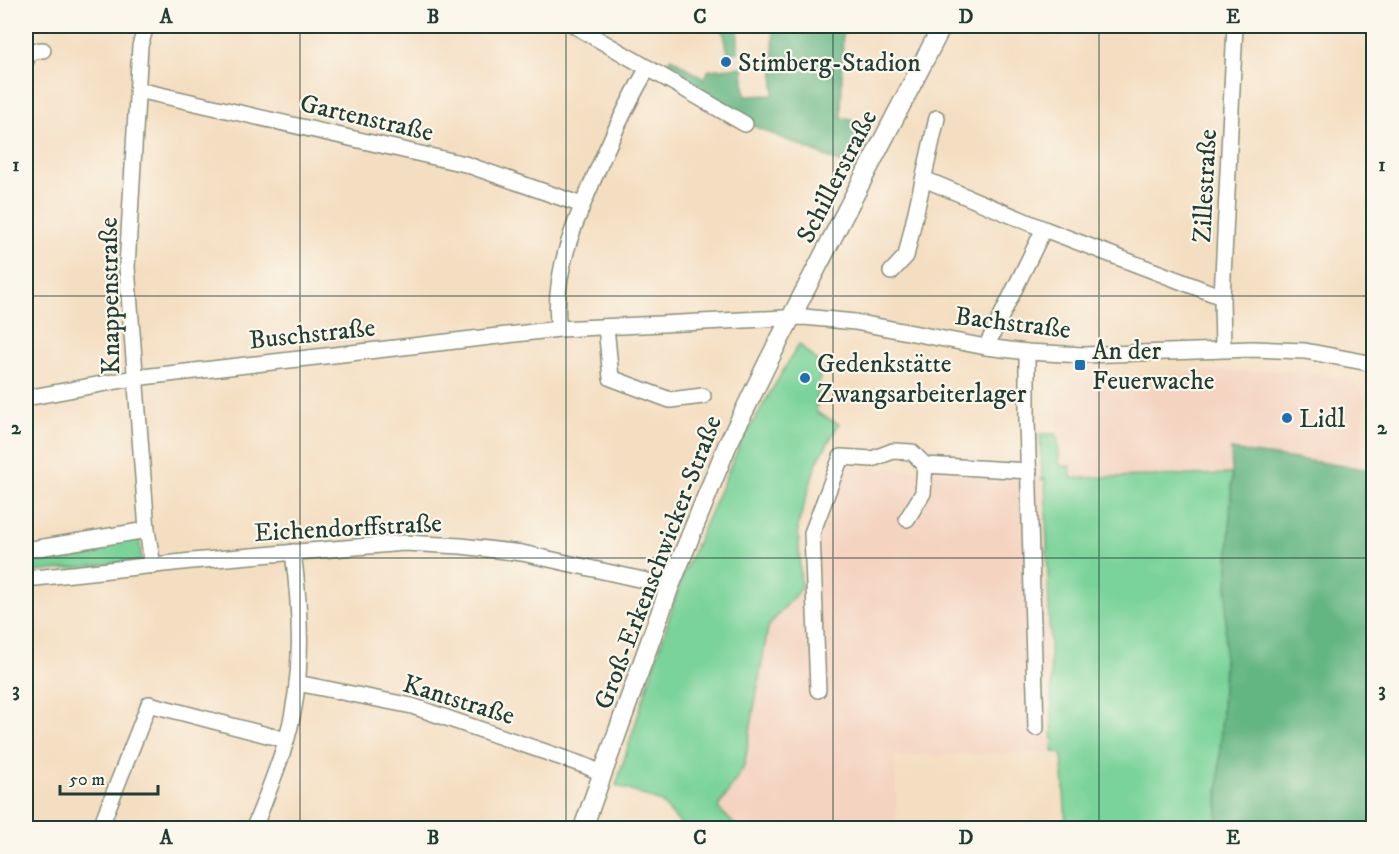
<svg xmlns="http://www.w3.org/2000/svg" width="1399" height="854" viewBox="0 0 1399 854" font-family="'IM FELL DW Pica',serif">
<rect width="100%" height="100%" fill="#fbf7ec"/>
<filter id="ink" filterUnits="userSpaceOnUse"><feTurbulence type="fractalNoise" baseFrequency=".0167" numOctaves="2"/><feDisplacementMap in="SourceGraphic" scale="12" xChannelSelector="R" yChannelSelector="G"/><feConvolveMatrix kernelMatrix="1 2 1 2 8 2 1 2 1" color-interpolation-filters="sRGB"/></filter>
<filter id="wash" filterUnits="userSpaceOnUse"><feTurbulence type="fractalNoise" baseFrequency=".008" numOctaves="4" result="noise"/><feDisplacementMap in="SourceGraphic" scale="24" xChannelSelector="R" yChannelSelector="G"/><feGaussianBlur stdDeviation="1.35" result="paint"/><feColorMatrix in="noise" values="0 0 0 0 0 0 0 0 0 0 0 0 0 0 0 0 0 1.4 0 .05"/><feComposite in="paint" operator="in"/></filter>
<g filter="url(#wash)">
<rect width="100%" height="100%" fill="#f4dec1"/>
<!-- built -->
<g fill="#f4d3c0">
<path d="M1217 371H1294L1348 378 1361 391 1365 399 1359 469 1232 450V474L1071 478 1061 467 1056 388 1065 387 1066 378Z"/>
<path d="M843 465 1042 480 1050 752 896 757V828H738L718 809 744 767 768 627 801 588Z"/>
</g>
<!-- green -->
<g fill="#7ad399" stroke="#4c8866" stroke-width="1.5">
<path d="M799 344 821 365 816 412 839 424 817 462 798 525 801 588 768 627 744 767 718 808 738 828H684L661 802 616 785 682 577 741 442Z"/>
<path d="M1040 434H1057L1060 466H1070L1071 478 1232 474 1217 828H1066L1062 753 1053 752 1045 479 1042 480Z"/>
<path d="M139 537 142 561 26 573V555Z"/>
</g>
<!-- forest -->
<g fill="#63b581" stroke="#41795a" stroke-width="1.5">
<path d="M722 26H738V52L728 53Z"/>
<path d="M773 26H843L841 117 865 125 846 165 747 123 722 110 663 66 671 58 704 79 709 70 743 67 745 96 774 95Z"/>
<path d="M1231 450 1373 470V828H1217L1232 474Z"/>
</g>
</g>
<g filter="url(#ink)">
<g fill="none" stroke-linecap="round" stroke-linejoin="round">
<defs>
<g id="minor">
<path d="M146 26 140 46 127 267 147 530 153 566"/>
<path d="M575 26 745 124"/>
<path d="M26 61 30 51 43 50"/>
<path d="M138 90 465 164 582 205"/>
<path d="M924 179 1044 229 1222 297"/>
<path d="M891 272 906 256 937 118"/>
<path d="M606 327 611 378 670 400 703 396"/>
<path d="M559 329C550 274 579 212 601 162 615 130 630 98 648 68"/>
<path d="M986 347 1044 229"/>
<path d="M1223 349 1222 297 1235 26"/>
<path d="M1027 352V421L1036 728"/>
<path d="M26 398 134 378 559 329 804 317 855 322 986 347 1027 352 1083 355 1252 349 1305 351 1374 364"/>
<path d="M907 519 923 493 925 465 1029 471"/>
<path d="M26 550 147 530"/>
<path d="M26 579 192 561 404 543 461 546 522 553 670 586"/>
<path d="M297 683 412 706 586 766 603 774"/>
<path d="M818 690 812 533 841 457 872 459 893 451 912 452 925 465"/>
<path d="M100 828 149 704 286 740"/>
<path d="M254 828C265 799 278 769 287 738 304 678 301 613 293 552"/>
</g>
<path id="major" d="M583 828 670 586 727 446 769 360 942 26"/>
</defs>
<!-- minor casing -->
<use href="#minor" stroke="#8a8e7a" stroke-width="18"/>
<!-- major casing -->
<use href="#major" stroke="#8a8e7a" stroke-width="21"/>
<!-- minor -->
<use href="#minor" stroke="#fff" stroke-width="15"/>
<!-- major -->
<use href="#major" stroke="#fff" stroke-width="18"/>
</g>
</g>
<!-- grid -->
<path fill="none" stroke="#1f3d34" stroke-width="1.5" stroke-opacity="0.55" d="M300 26V828M566 26V828M833 26V828M1099 26V828M26 296H1374M26 558H1374"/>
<!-- markers -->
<g fill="#1f6fb2" stroke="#fbf7ec" stroke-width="2">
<circle cx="726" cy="62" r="6"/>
<rect x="1074" y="359" width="12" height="12" rx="3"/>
<circle cx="805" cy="378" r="6"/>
<circle cx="1287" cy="418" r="6"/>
</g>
<g text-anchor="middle" stroke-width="4.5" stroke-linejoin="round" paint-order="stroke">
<!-- poi labels -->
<g font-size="26" fill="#1f3d34" stroke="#fbf7ec" text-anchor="start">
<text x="738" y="71">Stimberg-Stadion</text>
<text x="1092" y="359">An der<tspan x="1092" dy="30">Feuerwache</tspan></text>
<text x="817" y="372">Gedenkstätte<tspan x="817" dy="30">Zwangsarbeiterlager</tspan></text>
<text x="1299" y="427">Lidl</text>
</g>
<!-- street labels -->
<g font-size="26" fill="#1f3d34" stroke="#fbf7ec">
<text transform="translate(367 117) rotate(13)" y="9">Gartenstraße</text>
<text transform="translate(836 176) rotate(-63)" y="9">Schillerstraße</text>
<text transform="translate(1204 186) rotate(-87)" y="9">Zillestraße</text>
<text transform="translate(109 296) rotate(-91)" y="9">Knappenstraße</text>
<text transform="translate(1013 322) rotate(7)" y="9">Bachstraße</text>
<text transform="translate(312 333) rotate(-6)" y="9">Buschstraße</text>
<text transform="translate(348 527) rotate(-3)" y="9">Eichendorffstraße</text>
<text transform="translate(657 562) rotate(-69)" y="9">Groß-Erkenschwicker-Straße</text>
<text transform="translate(459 699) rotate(17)" y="9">Kantstraße</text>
</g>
</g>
<!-- margin -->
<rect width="1399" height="854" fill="none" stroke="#fbf7ec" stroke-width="66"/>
<!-- scale -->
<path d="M60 785v9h98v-9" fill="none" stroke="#1f3d34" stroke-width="3"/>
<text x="69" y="785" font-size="18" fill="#1f3d34" stroke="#fbf7ec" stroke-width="4.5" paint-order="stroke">50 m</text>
<rect x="33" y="33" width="1333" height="788" fill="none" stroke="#1f3d34" stroke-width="2"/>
<g font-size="20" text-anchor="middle" font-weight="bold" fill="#1f3d34">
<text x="166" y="23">A</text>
<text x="433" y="23">B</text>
<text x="700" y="23">C</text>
<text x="966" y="23">D</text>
<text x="1233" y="23">E</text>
<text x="16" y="171">1</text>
<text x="1382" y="171">1</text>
<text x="16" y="434">2</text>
<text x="1382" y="434">2</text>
<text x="16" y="696">3</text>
<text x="1382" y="696">3</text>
<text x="166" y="844">A</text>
<text x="433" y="844">B</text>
<text x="700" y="844">C</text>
<text x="966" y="844">D</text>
<text x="1233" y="844">E</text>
</g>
</svg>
